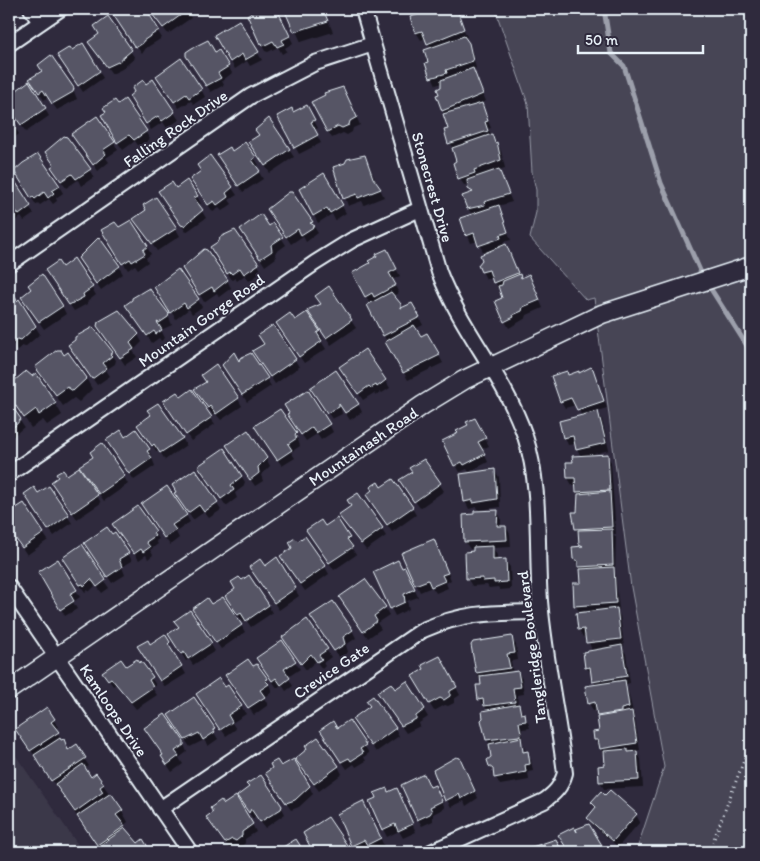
<svg xmlns="http://www.w3.org/2000/svg" width="760" height="861" viewBox="0 0 760 861" font-family="Itim,sans-serif">
<rect width="100%" height="100%" fill="#2f2a3d"/>
<filter id="ink" filterUnits="userSpaceOnUse"><feTurbulence type="fractalNoise" baseFrequency=".02" numOctaves="2"/><feDisplacementMap in="SourceGraphic" scale="10" xChannelSelector="R" yChannelSelector="G"/><feConvolveMatrix kernelMatrix="1 2 1 2 8 2 1 2 1" color-interpolation-filters="sRGB"/></filter>
<g filter="url(#ink)">
<!-- built -->
<path fill="#3b3749" d="M9 746 83 852H9Z"/>
<!-- green -->
<path fill="#464455" stroke="#979aa6" d="M495 9H751V852H636L664 767 631 587 594 298 586 300 530 238 536 212V190L532 172 528 104Z"/>
<!-- shadow -->
<g fill="#0007">
<path d="M121 9H127L129 12 133 9H144L162 38 146 48 142 54 114 14Z"/>
<path d="M149 9H185L191 18 168 34Z"/>
<path d="M192 9H202L195 14Z"/>
<path d="M202 9H211L205 12Z"/>
<path d="M262 9H276L293 43 285 48 287 51 282 54 278 47 268 52 265 51 261 44 249 15Z"/>
<path d="M286 9H323L333 32 301 42Z"/>
<path d="M417 9H452L455 14 457 13 467 37 464 38 472 52 476 68 472 70 486 101 481 103 491 128 488 129 501 151 505 168 498 170 512 202 498 206 511 240 503 242 521 279 532 283 543 308 527 315 526 318 509 328 505 321 501 289 499 290 493 277 486 279 482 271 484 254 478 241 471 243 461 219 472 215 468 208 472 194 469 184 464 185 459 178 458 162 445 131 449 130 438 96 440 95 442 83 436 85 427 64 430 63 431 49 426 38 421 40 416 32 423 14Z"/>
<path d="M107 18 135 58 122 69 112 74 89 42 100 34Z"/>
<path d="M239 22 262 60 250 66 247 61 235 69 216 36Z"/>
<path d="M83 45 103 78 83 92 63 63 72 52Z"/>
<path d="M191 63 228 66 232 73 222 81 224 85 211 92Z"/>
<path d="M43 71 73 89 77 99 57 110 48 97 44 100 35 87Z"/>
<path d="M153 81 179 120 167 128 163 122 151 130 131 96Z"/>
<path d="M162 83 201 89 205 97 194 104 191 101 179 108Z"/>
<path d="M14 87 17 91 45 109 49 116 26 132 9 108V90Z"/>
<path d="M347 96 360 125 353 128 352 132 347 135 343 133 332 138 312 103Z"/>
<path d="M125 100 150 139 139 147 135 141 123 150 108 128Z"/>
<path d="M306 106 318 128 314 130 321 143 299 154 279 116 293 113Z"/>
<path d="M9 118 19 134 13 139 15 143 9 148Z"/>
<path d="M269 120 294 157 270 173 254 150Z"/>
<path d="M67 138 94 177 81 186 78 180 66 188 56 174V165Z"/>
<path d="M77 141 114 143 118 150 106 158 109 162 98 171Z"/>
<path d="M245 144 259 165 256 167 263 179 243 192 223 163 232 152Z"/>
<path d="M210 157 237 195 229 200 232 204 222 211 219 208 213 212 191 180 202 172Z"/>
<path d="M364 157 384 197 364 205 362 201 348 206 335 168Z"/>
<path d="M15 171 59 186 63 193 56 198 57 201 53 204 49 199 40 205 38 203 36 205Z"/>
<path d="M324 175 346 213 335 220 332 214 318 223 300 189Z"/>
<path d="M10 177 34 214 24 221 21 217 9 225Z"/>
<path d="M292 193 318 233 306 242 303 236 291 244 273 217Z"/>
<path d="M197 196 201 204 198 205 206 218 186 232 164 199Z"/>
<path d="M131 221 151 254 146 258 148 262 138 269 135 265 128 270 107 238Z"/>
<path d="M273 225 286 245 275 253 276 258 265 266 246 237Z"/>
<path d="M139 226 176 229 180 236 157 251Z"/>
<path d="M386 250 400 276 392 280 399 293 393 296 402 309 412 305 423 325 415 329 420 338 427 335 443 363 408 380 387 342 366 296 371 264Z"/>
<path d="M216 255 258 265 262 272 249 281 245 275 237 281 235 278 232 280Z"/>
<path d="M79 258 119 267 123 274 101 290Z"/>
<path d="M74 260 96 295 87 302V304L74 311 51 278Z"/>
<path d="M184 268 227 280 231 288 219 297 217 293 204 302Z"/>
<path d="M329 288 356 328 331 345 309 311 322 305Z"/>
<path d="M33 290 62 306 66 314 44 329 26 304Z"/>
<path d="M160 295 198 300 202 307 192 314 189 309 176 319Z"/>
<path d="M15 299 17 302 19 301 40 334 25 347 22 346 17 350 9 338V303Z"/>
<path d="M131 312 168 315 172 325 161 330 165 338 161 341 159 338 152 343Z"/>
<path d="M306 313 323 339 321 341 326 349 304 363 281 330Z"/>
<path d="M92 329 116 360 115 364 106 370 110 376 97 385 74 352Z"/>
<path d="M103 333 138 335 142 342 133 351 137 357 125 365Z"/>
<path d="M264 342 295 360 299 367 275 384 254 352Z"/>
<path d="M251 354 271 386 247 402 228 372Z"/>
<path d="M36 367 86 378 92 389 79 402 74 398 63 406Z"/>
<path d="M593 370 607 408 597 411 602 420 609 450 590 455H607L611 462 616 534H613L616 537 615 572 619 610H617L620 616 624 646H621L626 654 630 683 626 684 635 720 640 750 636 751 641 759 643 787 604 789 600 782 606 766 605 756 595 740 600 732 597 710 593 711 589 703 596 686 592 674 586 667 592 651 587 636 583 637 579 630 580 613 575 605 582 584 581 569 574 559 582 547 576 528 579 496 576 485H572L568 478 574 463 581 457 575 444 568 445 560 422 582 416 576 405 565 408 561 401 568 376Z"/>
<path d="M26 372 55 403 62 415 47 425 43 420 31 428 9 394V386Z"/>
<path d="M345 375 385 380 390 388 382 393 381 392 376 395 374 393 363 400Z"/>
<path d="M316 395 358 404 362 412 350 420 340 405 342 414 332 419Z"/>
<path d="M200 397 238 399 242 406 221 420 215 413 213 415Z"/>
<path d="M180 399 210 417 215 424 191 441 169 409Z"/>
<path d="M9 404 24 427 10 439 9 437Z"/>
<path d="M152 416 182 438 186 445 165 460 159 450 157 452 143 432Z"/>
<path d="M293 422 329 424 333 432 321 440 317 434 306 441Z"/>
<path d="M479 427 489 446 482 449 488 462 469 472 467 469 460 472 456 465Z"/>
<path d="M260 434H296L300 446 291 452 295 458 282 466Z"/>
<path d="M124 438 149 450 155 466 134 480 112 448Z"/>
<path d="M227 446 266 458 270 466 261 475 263 481 255 486Z"/>
<path d="M94 457 124 477 128 484 104 501 93 485 92 486 101 503 77 519 57 490 66 477Z"/>
<path d="M424 461 444 491 420 508 405 487Z"/>
<path d="M494 470 499 477 500 507 479 510 477 507 469 509 465 501Z"/>
<path d="M195 471 221 510 209 518 204 512 193 520 180 501Z"/>
<path d="M204 473 240 474 245 482 243 487 235 493 237 498 226 506Z"/>
<path d="M48 487 72 523 54 536 30 502Z"/>
<path d="M381 488 412 508 416 515 392 532 367 496Z"/>
<path d="M358 494 386 536 366 550 340 516 352 507Z"/>
<path d="M9 506 12 512 43 533 48 540 27 555 9 528Z"/>
<path d="M137 507 159 539 156 541 158 544 150 550 153 555 148 559 146 555 139 560 118 531Z"/>
<path d="M497 511 501 518V527H506L510 534 511 547 493 548 497 555V561L505 560 510 567 511 589 500 590 498 587 489 588 487 585 472 586 467 578 475 552 474 549H470L465 542Z"/>
<path d="M147 512 186 515 190 522 176 532 179 538 170 545Z"/>
<path d="M336 520 353 546 351 547 356 555 334 570 312 537Z"/>
<path d="M81 546 109 588 102 593 96 585 89 592 88 590 85 592 67 566Z"/>
<path d="M438 548 451 580 446 583 448 588 436 593 432 587 420 592 402 554Z"/>
<path d="M90 550 128 553 132 561 122 567 125 575 112 583Z"/>
<path d="M277 559 299 596 279 610 255 575Z"/>
<path d="M58 560 80 597 73 602 77 609 65 616 40 572Z"/>
<path d="M286 564 325 567 329 574 305 591Z"/>
<path d="M402 570 409 576 418 597 407 601 409 609 395 616 391 608Z"/>
<path d="M230 603 268 605 272 613 251 627 246 620 243 622Z"/>
<path d="M345 605 385 608 389 615 377 623 381 629 368 638Z"/>
<path d="M211 606 241 625 245 632 221 649 198 616Z"/>
<path d="M190 612 215 651 193 665 189 659 186 661 174 642Z"/>
<path d="M307 621 331 657 323 663 325 666 322 669 316 661 306 670 283 638Z"/>
<path d="M316 624 352 630 356 638 346 645 348 652 340 658Z"/>
<path d="M164 636 186 674 165 687 143 654 150 646Z"/>
<path d="M511 637 516 645 518 660 511 661 513 673 518 672 522 679 524 694 517 695 518 706 528 722 530 728 522 729V741L520 738 523 758 526 757 523 744 526 752 531 760 533 771 528 772 529 780 500 785 490 766 492 757 488 740V711L479 699 482 686 477 672Z"/>
<path d="M281 642 300 669 288 677 293 686 286 691 282 685 277 688 262 666Z"/>
<path d="M440 657 460 695 454 699V703L448 706 445 705 434 711 413 677Z"/>
<path d="M141 663 156 685 152 688 157 695 136 709 116 684 113 686 108 679 126 668Z"/>
<path d="M253 668 267 679 272 692 264 698 268 705 254 715 231 682Z"/>
<path d="M407 682 428 717 419 723 420 726 406 733 383 700Z"/>
<path d="M228 687 246 714 232 723 236 729 226 736 202 701Z"/>
<path d="M193 699 218 739 208 746 204 740 190 747 173 723Z"/>
<path d="M47 709 58 727 55 729 69 751 76 746 89 766 84 769 91 778 96 775 122 811 128 822 123 826 126 831 138 845 142 841 150 852H102L21 736Z"/>
<path d="M353 720 395 728 399 736 376 752Z"/>
<path d="M348 721 369 753 364 757 366 761 356 767 354 764 347 769 325 738Z"/>
<path d="M183 742 187 752 179 758 183 764 172 772 162 757Z"/>
<path d="M309 750 338 766 342 774 319 791 300 766Z"/>
<path d="M464 766 478 798 466 806 464 801 451 807 447 800Z"/>
<path d="M274 768H281L309 786 313 794 299 807 291 810 266 774Z"/>
<path d="M424 775 431 788 439 794 445 808 433 814V821L422 826 418 819Z"/>
<path d="M388 793 400 797 416 832 403 838 399 831 387 837 383 829Z"/>
<path d="M592 803 636 815 640 822 618 847 593 825 588 818 596 809Z"/>
<path d="M243 804 281 806 285 814 265 828 256 815 253 819Z"/>
<path d="M367 810 384 846 372 852 369 847 356 852 338 815Z"/>
<path d="M328 819 350 852H315L305 834Z"/>
<path d="M211 824H252L256 832 245 839V843L241 847 236 845 230 850Z"/>
</g>
<g fill="none" stroke-linecap="round" stroke-linejoin="round">
<!-- stream -->
<path stroke="#9c9fab" stroke-width="5" d="M604 9 611 53 624 66 661 183 702 275 751 352"/>
</g>
<!-- building -->
<g fill="#575565" stroke="#e8f1f8">
<path d="M119 9H146L159 30 143 41V43L137 47 134 46 112 13Z"/>
<path d="M148 9H187L188 10 163 28Z"/>
<path d="M257 9H277L290 36 282 40 284 44 277 47 273 41 263 46 262 43 260 44 247 15Z"/>
<path d="M284 9H323L328 21 294 32Z"/>
<path d="M435 9H453L454 13 458 12 464 29 427 44 422 31 415 33 410 17Z"/>
<path d="M108 16 132 50 118 62 107 67 88 42 99 34 94 26Z"/>
<path d="M239 20 259 52 245 60 242 54 230 62 214 35Z"/>
<path d="M464 36 469 43 473 61 446 70 447 73 430 78 425 63 428 62 424 50Z"/>
<path d="M208 40 215 52 219 50 229 66 218 73 221 78 206 86 186 56V52L192 48Z"/>
<path d="M83 43 100 71 78 86 57 55 70 47 72 50Z"/>
<path d="M51 55 74 88 73 92 52 104 43 90 39 93 29 79 42 71 38 65Z"/>
<path d="M181 58 202 89 189 98 186 94 174 102 156 76Z"/>
<path d="M473 68 483 94 442 111 436 95 439 94 437 89 441 87V80Z"/>
<path d="M153 79 175 112 162 121 158 116 146 124 129 96 134 92 132 88 143 80 146 84Z"/>
<path d="M29 81 46 108 21 125 9 108V87L14 85 17 90Z"/>
<path d="M343 87 357 117 350 121 349 125 342 128 338 126 327 132 311 102 325 95 324 93Z"/>
<path d="M125 99 147 131 134 140 129 135 117 143 101 115 106 112 103 108 115 100 118 104Z"/>
<path d="M482 103 488 121 485 122 488 131 448 144 444 130 448 129 443 114Z"/>
<path d="M307 105 315 120 311 122 318 135 294 148 277 116 292 108 293 112Z"/>
<path d="M9 116 16 126 9 131 12 135 9 138Z"/>
<path d="M97 116 115 142 103 150 106 154 93 165 71 134Z"/>
<path d="M269 118 290 149 265 166 248 142 259 135 255 130Z"/>
<path d="M492 134 495 143 497 142 501 160 474 170 475 173 458 179 453 163 456 161 452 148Z"/>
<path d="M64 136 67 137 91 169 76 179 72 174 61 181 51 167 54 165 45 152Z"/>
<path d="M245 142 256 157 252 160 260 171 238 186 217 155 230 147 232 151Z"/>
<path d="M38 154 60 186 52 191 54 193 48 198 44 192 35 199 33 197 31 198 14 171 23 163Z"/>
<path d="M210 155 233 187 226 193 228 197 217 205 214 201 208 205 190 179 201 171 197 165Z"/>
<path d="M365 155 373 178 381 189 358 198 357 194 343 199 333 167 345 163 347 159Z"/>
<path d="M499 169 509 194 484 202 485 205 467 209 462 196 473 192 468 189 467 180Z"/>
<path d="M324 173 343 205 330 213 327 208 313 216 299 189Z"/>
<path d="M11 175 31 206 19 215 16 211 9 215V177Z"/>
<path d="M187 180 198 196 194 198 203 210 184 226 181 225 158 191 172 182 176 188Z"/>
<path d="M289 192H292L313 222 310 223 315 226 301 235 298 229 286 237 267 209Z"/>
<path d="M156 197 177 228 152 244 133 219 146 210 143 205Z"/>
<path d="M499 205 508 232 500 235 501 238 478 246 474 233 466 236 460 218Z"/>
<path d="M261 214 269 226 273 223 283 237 271 245 272 251 260 259 240 229Z"/>
<path d="M131 220 148 246 143 250 145 254 132 262 130 259 122 264 101 230 115 222 119 227Z"/>
<path d="M235 230 259 264 244 274 240 268 232 274 230 272 227 274 210 247 219 241 220 237Z"/>
<path d="M99 237 120 266 96 284 78 258Z"/>
<path d="M506 244 518 273 493 283 489 270 481 272 478 265 482 260 480 255Z"/>
<path d="M204 249 207 250 228 280 214 291 212 287 199 295 182 268Z"/>
<path d="M387 249 397 269 389 273 396 285 374 297 372 293 365 297 352 273 370 263 368 261 377 256 376 254Z"/>
<path d="M74 258 93 287 83 294 84 297 69 305 45 270 58 261 62 267Z"/>
<path d="M178 269 199 299 187 308 184 303 170 313 154 287Z"/>
<path d="M42 274 63 306 39 322 21 297 31 289 28 285Z"/>
<path d="M520 274 521 278 529 274 540 300 523 307 522 311 513 315 514 317 504 322 495 301 502 298 498 286 502 285 503 281Z"/>
<path d="M329 286 352 320 326 338 307 310 321 304 315 296Z"/>
<path d="M149 288 169 314 168 317 159 323 157 322 162 330 156 334 154 331 147 336 125 305 132 300V298Z"/>
<path d="M391 292 401 304V308L412 303 420 317 383 336 367 305Z"/>
<path d="M15 297 17 301 19 299 36 326 21 340 18 339 12 343 9 339V302Z"/>
<path d="M119 310 139 334 130 343 134 349 120 358 97 326 98 322Z"/>
<path d="M307 312 320 331 317 333 322 341 299 357 276 323 290 313 295 320Z"/>
<path d="M273 325 296 359 270 377 252 351 264 344 258 335Z"/>
<path d="M414 325 421 336 427 333 440 355 403 373 385 342Z"/>
<path d="M93 327 113 352 110 354 112 356 103 363 107 368 92 379 68 345 75 340V337Z"/>
<path d="M365 349 386 380 377 387 376 385 371 388 369 386 358 394 339 367Z"/>
<path d="M57 350H61L64 355 68 352 87 378 73 391 67 387 56 395 35 367Z"/>
<path d="M234 352 239 361 240 358 251 353 268 378 242 395 222 365Z"/>
<path d="M216 364 239 398 216 414 210 406 208 408 194 389 206 382 201 375Z"/>
<path d="M591 367 593 369 604 401 577 410 571 398 560 402 551 376 567 371 568 375 579 371V373Z"/>
<path d="M336 370 359 404 345 413 339 404V407L327 413 310 388Z"/>
<path d="M26 371 32 376 36 373 56 403 39 415 36 409 24 418 9 396V385Z"/>
<path d="M192 389 212 417 186 435 163 401 177 392 181 397Z"/>
<path d="M308 390 330 424 316 433 312 427 301 435 287 414 289 413 284 405Z"/>
<path d="M9 402 21 419 15 426 9 428Z"/>
<path d="M158 403 183 438 160 453 154 444 152 446 137 425 151 415 147 410Z"/>
<path d="M280 409 297 433 295 435 297 438 288 444 292 450 277 460 254 426Z"/>
<path d="M598 411 606 443 576 450 573 436 563 438 559 421Z"/>
<path d="M475 418 486 438 478 442 485 454 464 465 462 462 454 466 442 441 458 433 456 431 468 425 466 422Z"/>
<path d="M136 429 150 449 147 451 152 458 129 474 106 440 121 430 125 437Z"/>
<path d="M248 430 267 458 258 467 259 473 250 480 226 445Z"/>
<path d="M102 443 125 476 99 494 79 466 93 457 90 452Z"/>
<path d="M224 448 242 476 231 485 234 490 221 499 198 466Z"/>
<path d="M608 454 610 490 576 492 575 478H567L566 462H573L572 456Z"/>
<path d="M424 459 441 483 414 502 399 480 412 472 409 468Z"/>
<path d="M79 467 98 495 72 513 51 482 58 477 56 474 63 470 67 475Z"/>
<path d="M195 469 218 502 204 512 199 505 188 513 174 493 176 492 172 485Z"/>
<path d="M495 469 497 499 473 503V500L464 502 460 474Z"/>
<path d="M393 479 413 507 387 525 366 495 372 490 370 487 378 482 381 487Z"/>
<path d="M49 486 69 515 48 530 24 494 34 487 38 493Z"/>
<path d="M167 486 187 515 172 525 176 530 164 538 141 504Z"/>
<path d="M610 491 612 527 575 529 572 512H577L578 494Z"/>
<path d="M358 493 383 528 361 544 338 515 351 506 347 500Z"/>
<path d="M24 503 44 533 22 548 9 529V504L13 510Z"/>
<path d="M138 506 156 531 153 533 155 536 146 542 150 547 143 552 141 549 134 554 112 524Z"/>
<path d="M498 510 497 526H506L507 540 464 542 463 515 474 514V511Z"/>
<path d="M337 518 350 538 347 539 353 547 329 563 306 530 321 520 325 526Z"/>
<path d="M107 527 112 534 115 532 129 553 119 559 122 567 107 577 84 543Z"/>
<path d="M612 529 613 565 578 567V561L573 559 572 547 583 546 579 544 578 530Z"/>
<path d="M305 536 326 566 300 584 280 556 292 548 289 542 295 538 298 541Z"/>
<path d="M434 539 448 573 442 575 445 581 431 587 428 580 415 585 401 553Z"/>
<path d="M82 544 106 580 97 587 91 579 84 586 83 584 80 585 62 558Z"/>
<path d="M493 546V560L506 559 507 582 494 583V580L483 581V578L466 579 465 552 473 551V547Z"/>
<path d="M277 557 296 588 274 603 249 567 260 559 265 566Z"/>
<path d="M58 559 77 590 70 594 74 601 60 610 38 572Z"/>
<path d="M398 560 402 568 405 567 415 589 404 594 405 602 390 609 373 572Z"/>
<path d="M614 567 616 603 574 606 573 583H581L580 569Z"/>
<path d="M249 575 269 605 246 621 241 613 238 615 225 596 235 589 231 582 239 577 242 580Z"/>
<path d="M365 579 386 607 374 616 377 621 363 632 339 597Z"/>
<path d="M223 597 242 625 216 643 192 609 207 598 211 604Z"/>
<path d="M333 601 353 630 343 637 345 644 334 651 310 616Z"/>
<path d="M617 608 621 639 586 643 584 629 578 630 576 613Z"/>
<path d="M190 610 212 643 188 659 184 652 181 654 168 634 179 627 174 621Z"/>
<path d="M307 619 328 649 319 655 322 659 317 662 311 654 301 664 282 637Z"/>
<path d="M165 634 170 642 168 644 182 666 160 681 137 646 148 640 150 644Z"/>
<path d="M512 636 515 653 507 654 510 668 476 673 471 645 473 642Z"/>
<path d="M282 640 296 661 284 669 290 678 281 685 276 678 272 681 256 658Z"/>
<path d="M622 645 627 676 592 682 590 667 585 668 583 652Z"/>
<path d="M440 656 457 687 450 691V696L444 700 440 698 429 704 412 676 424 669 422 665Z"/>
<path d="M121 659 126 666 137 659 140 663 141 661 153 677 149 680 153 687 131 702 111 678 108 680 102 672Z"/>
<path d="M248 659 253 666 257 664 268 679 265 680 269 684 260 690 265 697 248 708 225 675Z"/>
<path d="M518 671 521 687 513 688 515 702 484 706 483 699 478 700 476 685H481L480 676Z"/>
<path d="M219 678 225 687 228 685 242 706 228 715 232 722 220 730 196 694Z"/>
<path d="M625 680 629 707 621 709V712L597 716 595 702 588 704 585 686Z"/>
<path d="M407 681 425 709 416 716V719L401 726 377 692 391 683 395 689Z"/>
<path d="M373 696 396 728 371 746 352 719 370 706 366 701Z"/>
<path d="M194 697 215 728 213 729 215 732 203 740 199 733 185 740 168 715Z"/>
<path d="M519 704 521 714 525 713 526 721 519 722 521 733 519 736 486 740 481 720 483 718 482 711Z"/>
<path d="M47 707 55 719 51 722 59 732 30 751 15 729Z"/>
<path d="M632 711 637 743 600 749 598 740H594L593 732 599 731 597 717Z"/>
<path d="M165 714 184 741V745L175 751 179 756 167 765 161 756 163 755 144 728Z"/>
<path d="M349 720 366 745 360 749 363 753 351 761 349 758 341 762 320 730 333 721 337 728Z"/>
<path d="M318 737 339 766 314 784 295 759 307 749 305 746Z"/>
<path d="M521 737 523 752 528 751 530 764 525 765 526 772 494 778 493 769 489 766 487 760 491 757 489 744Z"/>
<path d="M60 738 61 740 64 739 68 750 77 744 86 758 51 781 34 755Z"/>
<path d="M628 749V752L637 751 639 780 599 782 598 766 605 765 604 751Z"/>
<path d="M456 757 460 758 475 791 461 799 459 794 445 801 433 770Z"/>
<path d="M294 759 310 786 295 800 286 803 265 773 272 768 270 764 277 760 281 766Z"/>
<path d="M83 764 91 777 96 773 104 784 100 787 103 792 75 812 55 784Z"/>
<path d="M424 774 430 787 435 785 442 801 430 807 432 811 430 814 417 820 401 785Z"/>
<path d="M261 775 282 806 281 809 260 822 251 809 249 813 237 796 249 787 246 784Z"/>
<path d="M387 788 388 792 397 788 413 824 398 831 395 824 382 830 369 801 376 798 374 793Z"/>
<path d="M610 790 637 814 613 841 587 818 596 807 591 802 601 791 605 795Z"/>
<path d="M111 793 123 810 116 815 125 826 97 845 77 816Z"/>
<path d="M236 796 253 824 242 832V836L236 841 232 839 225 843 206 817 213 812 210 808 221 800 224 804Z"/>
<path d="M363 801 381 838 367 845 364 840 351 846 337 814Z"/>
<path d="M328 817 349 848 342 852H313L303 833Z"/>
<path d="M589 824 605 850 601 852H569L558 835 574 827 577 832 576 829Z"/>
<path d="M125 828 138 843 143 839 151 852H103L99 846Z"/>
<path d="M296 839 303 850 308 848 311 852H275Z"/>
<path d="M556 839 562 852H528L526 849Z"/>
</g>
<g fill="none" stroke-linecap="round" stroke-linejoin="round">
<defs>
<g id="minor">
<path d="M31 9 40 22"/>
<path d="M363 9 439 272C461 330 505 377 525 436 542 488 536 547 540 601 545 659 558 716 565 773 561 787 555 793 544 801L431 852"/>
<path d="M9 44 60 9"/>
<path d="M9 264 251 96 315 63 373 44"/>
<path d="M9 474 315 263 352 240 420 209"/>
<path d="M9 587 190 852"/>
<path d="M160 809 423 630C466 611 496 613 541 612"/>
</g>
<path id="tertiary" d="M9 690 423 405 464 380 602 314 751 266"/>
</defs>
<!-- minor casing -->
<use href="#minor" stroke="#e8f1f8" stroke-width="18"/>
<!-- tertiary casing -->
<use href="#tertiary" stroke="#e8f1f8" stroke-width="21"/>
<!-- path -->
<g stroke="#e8f1f8" stroke-width="3" stroke-dasharray="1 4" stroke-linecap="butt">
<path d="M751 202 749 211 751 245"/>
<path d="M709 852 751 742"/>
</g>
<!-- minor -->
<use href="#minor" stroke="#2f2a3d" stroke-width="14"/>
<!-- tertiary -->
<use href="#tertiary" stroke="#2f2a3d" stroke-width="18"/>
</g>
</g>
<g text-anchor="middle" stroke-width="4" stroke-linejoin="round" paint-order="stroke">
<!-- street labels -->
<g font-size="16" fill="#e8f1f8" stroke="#2f2a3d">
<text transform="translate(175 128) rotate(-35)" y="6">Falling Rock Drive</text>
<text transform="translate(433 187) rotate(74)" y="6">Stonecrest Drive</text>
<text transform="translate(201 320) rotate(-35)" y="6">Mountain Gorge Road</text>
<text transform="translate(363 446) rotate(-34)" y="6">Mountainash Road</text>
<text transform="translate(531 647) rotate(-97)" y="6">Tangleridge Boulevard</text>
<text transform="translate(331 670) rotate(-34)" y="6">Crevice Gate</text>
<text transform="translate(114 710) rotate(56)" y="6">Kamloops Drive</text>
</g>
</g>
<!-- margin -->
<rect width="760" height="861" fill="none" stroke="#2f2a3d" stroke-width="30"/>
<rect x="15" y="15" width="730" height="831" fill="none" stroke="#e8f1f8" stroke-width="2" filter="url(#ink)"/>
<!-- scale -->
<path d="M578 45v8h125v-8" fill="none" stroke="#e8f1f8" stroke-width="2.5"/>
<text x="585" y="45" font-size="15" fill="#e8f1f8" stroke="#2f2a3d" stroke-width="4" paint-order="stroke">50 m</text>
</svg>
